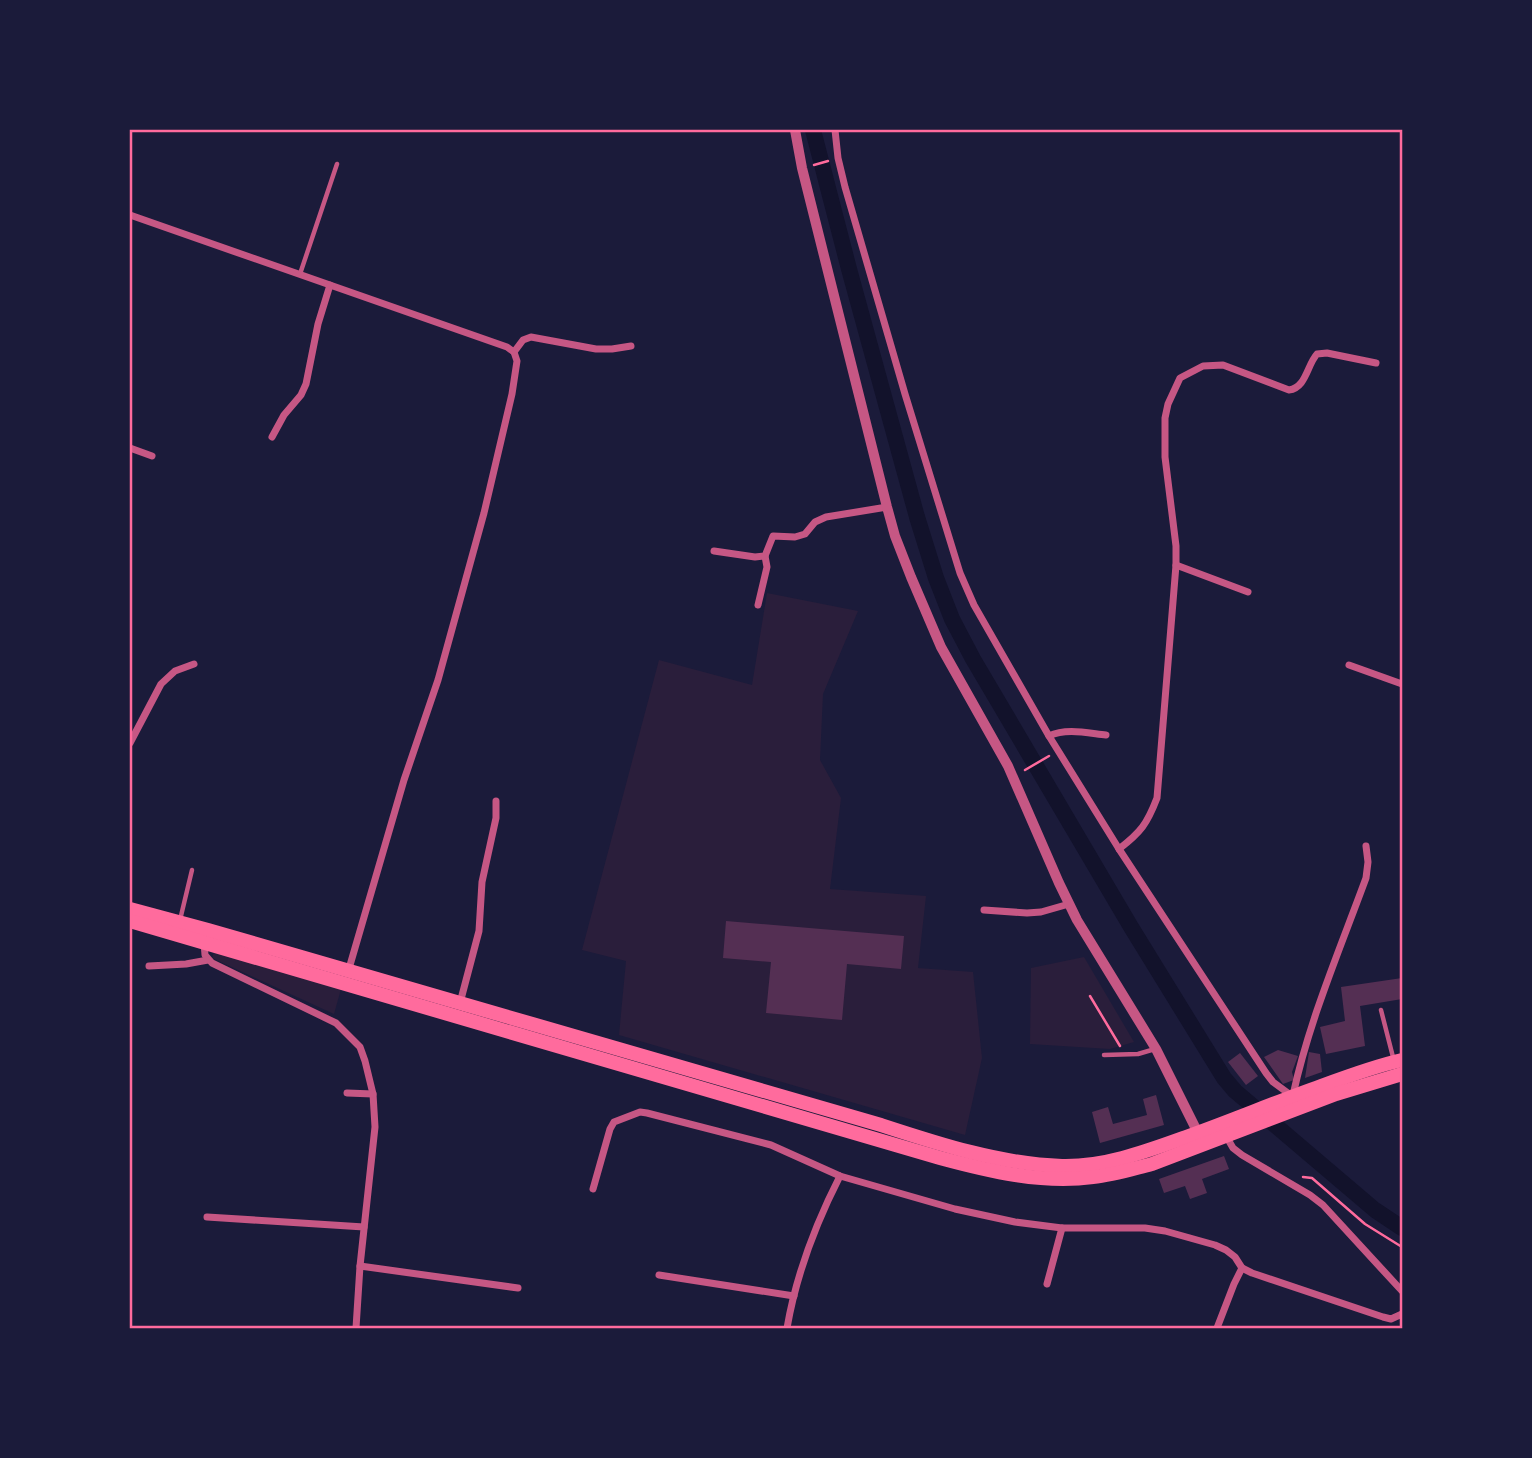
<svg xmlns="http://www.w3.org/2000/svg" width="1532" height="1458" viewBox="0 0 1532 1458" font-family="Lato,sans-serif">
<rect width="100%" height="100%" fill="#1b1b3a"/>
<!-- green -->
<g fill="#2a1e3b">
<path d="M767 593 858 611 823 694 820 760 841 798 830 889 926 896 918 968 973 972 982 1058 965 1135 619 1035 626 961 582 950 659 660 752 685Z"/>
<path d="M214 952 341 989 334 1014 212 958Z"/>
<path d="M1084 957 1134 1042 1110 1049 1030 1044 1031 968Z"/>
</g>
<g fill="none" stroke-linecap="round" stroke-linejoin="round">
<!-- canal -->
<path stroke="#12122b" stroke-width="16" d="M813 130 849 269 917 517 936 578 952 619 973 659 1131 927 1224 1078 1235 1091 1375 1210 1402 1228"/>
</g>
<!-- building -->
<g fill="#542f53">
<path d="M726 921 904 936 901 969 847 964 842 1020 766 1013 771 962 723 958Z"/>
<path d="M1402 978V999L1360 1006 1365 1046 1326 1054 1320 1027 1345 1021 1341 987Z"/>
<path d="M1278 1050 1298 1056 1292 1072 1294 1080 1283 1084 1264 1057Z"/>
<path d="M1309 1052 1320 1054 1322 1072 1305 1078Z"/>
<path d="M1240 1053 1258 1076 1246 1085 1228 1062Z"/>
<path d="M1156 1095 1164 1125 1100 1143 1092 1112 1108 1107 1113 1124 1147 1115 1143 1099Z"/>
<path d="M1224 1156 1229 1169 1202 1179 1207 1193 1190 1199 1185 1186 1164 1193 1159 1179Z"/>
</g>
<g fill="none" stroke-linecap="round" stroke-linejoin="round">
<!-- path -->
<g stroke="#ff6b9d" stroke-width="2.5">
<path d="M814 165 828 161"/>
<path d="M1025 770 1049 756"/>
<path d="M1090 996 1120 1046"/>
<path d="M1303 1177 1312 1178 1365 1224 1402 1247"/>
</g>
<!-- service -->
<g stroke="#c65784" stroke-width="4.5">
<path d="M300 274 337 164"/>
<path d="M180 920 192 870"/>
<path d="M1381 1010 1394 1061"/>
<path d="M1104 1055 1138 1054 1155 1049"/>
</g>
<!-- minor -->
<g stroke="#c65784" stroke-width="7">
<path d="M835 130 838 158 845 187 905 394 960 573 974 605 1049 736 1119 849 1266 1073 1273 1082 1292 1096"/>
<path d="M130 215 507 347 514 352 517 361 512 394 484 513 438 680 404 780 348 972"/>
<path d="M514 352 523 340 531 337 596 349H612L631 346"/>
<path d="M272 437 284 415 301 395 306 384 318 324 330 285"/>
<path d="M130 448 152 456"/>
<path d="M714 551 755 557 765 556 773 536 795 537 805 534 815 522 826 517 887 507"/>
<path d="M1176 565 1248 592"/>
<path d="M758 605 767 567 765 556"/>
<path d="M1349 665 1402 684"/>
<path d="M1049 736C1066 728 1087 733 1106 735"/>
<path d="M130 743 161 684 175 671 194 664"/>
<path d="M1119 849C1141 832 1147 824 1157 798L1176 565V546L1165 457V418L1168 404 1180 378 1203 366 1223 365 1289 390C1306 388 1307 365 1317 354L1327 353 1376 363"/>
<path d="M984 910 1027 913 1041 912 1069 904"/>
<path d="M204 943 205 955 212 963 336 1023 360 1047 365 1061 373 1094 375 1127 360 1266 356 1328"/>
<path d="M149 966 186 964 208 960"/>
<path d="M460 1003 479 931 482 882 496 818V801"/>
<path d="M347 1093 373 1094"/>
<path d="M1293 1095C1309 1021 1340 949 1366 878L1368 862 1366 846"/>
<path d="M1226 1136 1233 1148 1242 1155 1310 1195 1323 1205 1402 1291"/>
<path d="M593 1189 610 1129 614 1122 640 1112 647 1113 771 1145 840 1176 955 1209 1015 1222 1062 1228H1145L1165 1231 1215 1245 1226 1250 1235 1257 1242 1268 1252 1273 1383 1317 1391 1319 1402 1314"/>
<path d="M207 1217 364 1227"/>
<path d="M360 1266 518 1288"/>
<path d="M659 1275 794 1296"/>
<path d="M1047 1284 1062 1228"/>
<path d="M787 1328C796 1276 816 1223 840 1176"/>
<path d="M1217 1328 1234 1284 1242 1268"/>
</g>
<!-- tertiary -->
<path stroke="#c65784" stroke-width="10" d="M795 130 802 168 887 507 895 536 911 577 941 647 1008 766 1059 883 1077 920 1156 1049 1201 1139"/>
<!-- primary -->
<g stroke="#ff6b9d" stroke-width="14">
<path d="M130 909 208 930 881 1125C939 1144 1000 1164 1062 1166 1105 1167 1147 1151 1186 1137 1231 1121 1276 1102 1321 1086 1348 1076 1375 1066 1402 1060"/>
<path d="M130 921 940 1158C988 1171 1042 1184 1093 1177 1113 1175 1132 1169 1152 1164L1336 1094 1402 1074"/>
</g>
</g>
<!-- border -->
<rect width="1532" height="1458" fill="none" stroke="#1b1b3a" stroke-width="262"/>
<rect x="131" y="131" width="1270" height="1196" fill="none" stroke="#ff6b9d" stroke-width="2.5"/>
</svg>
